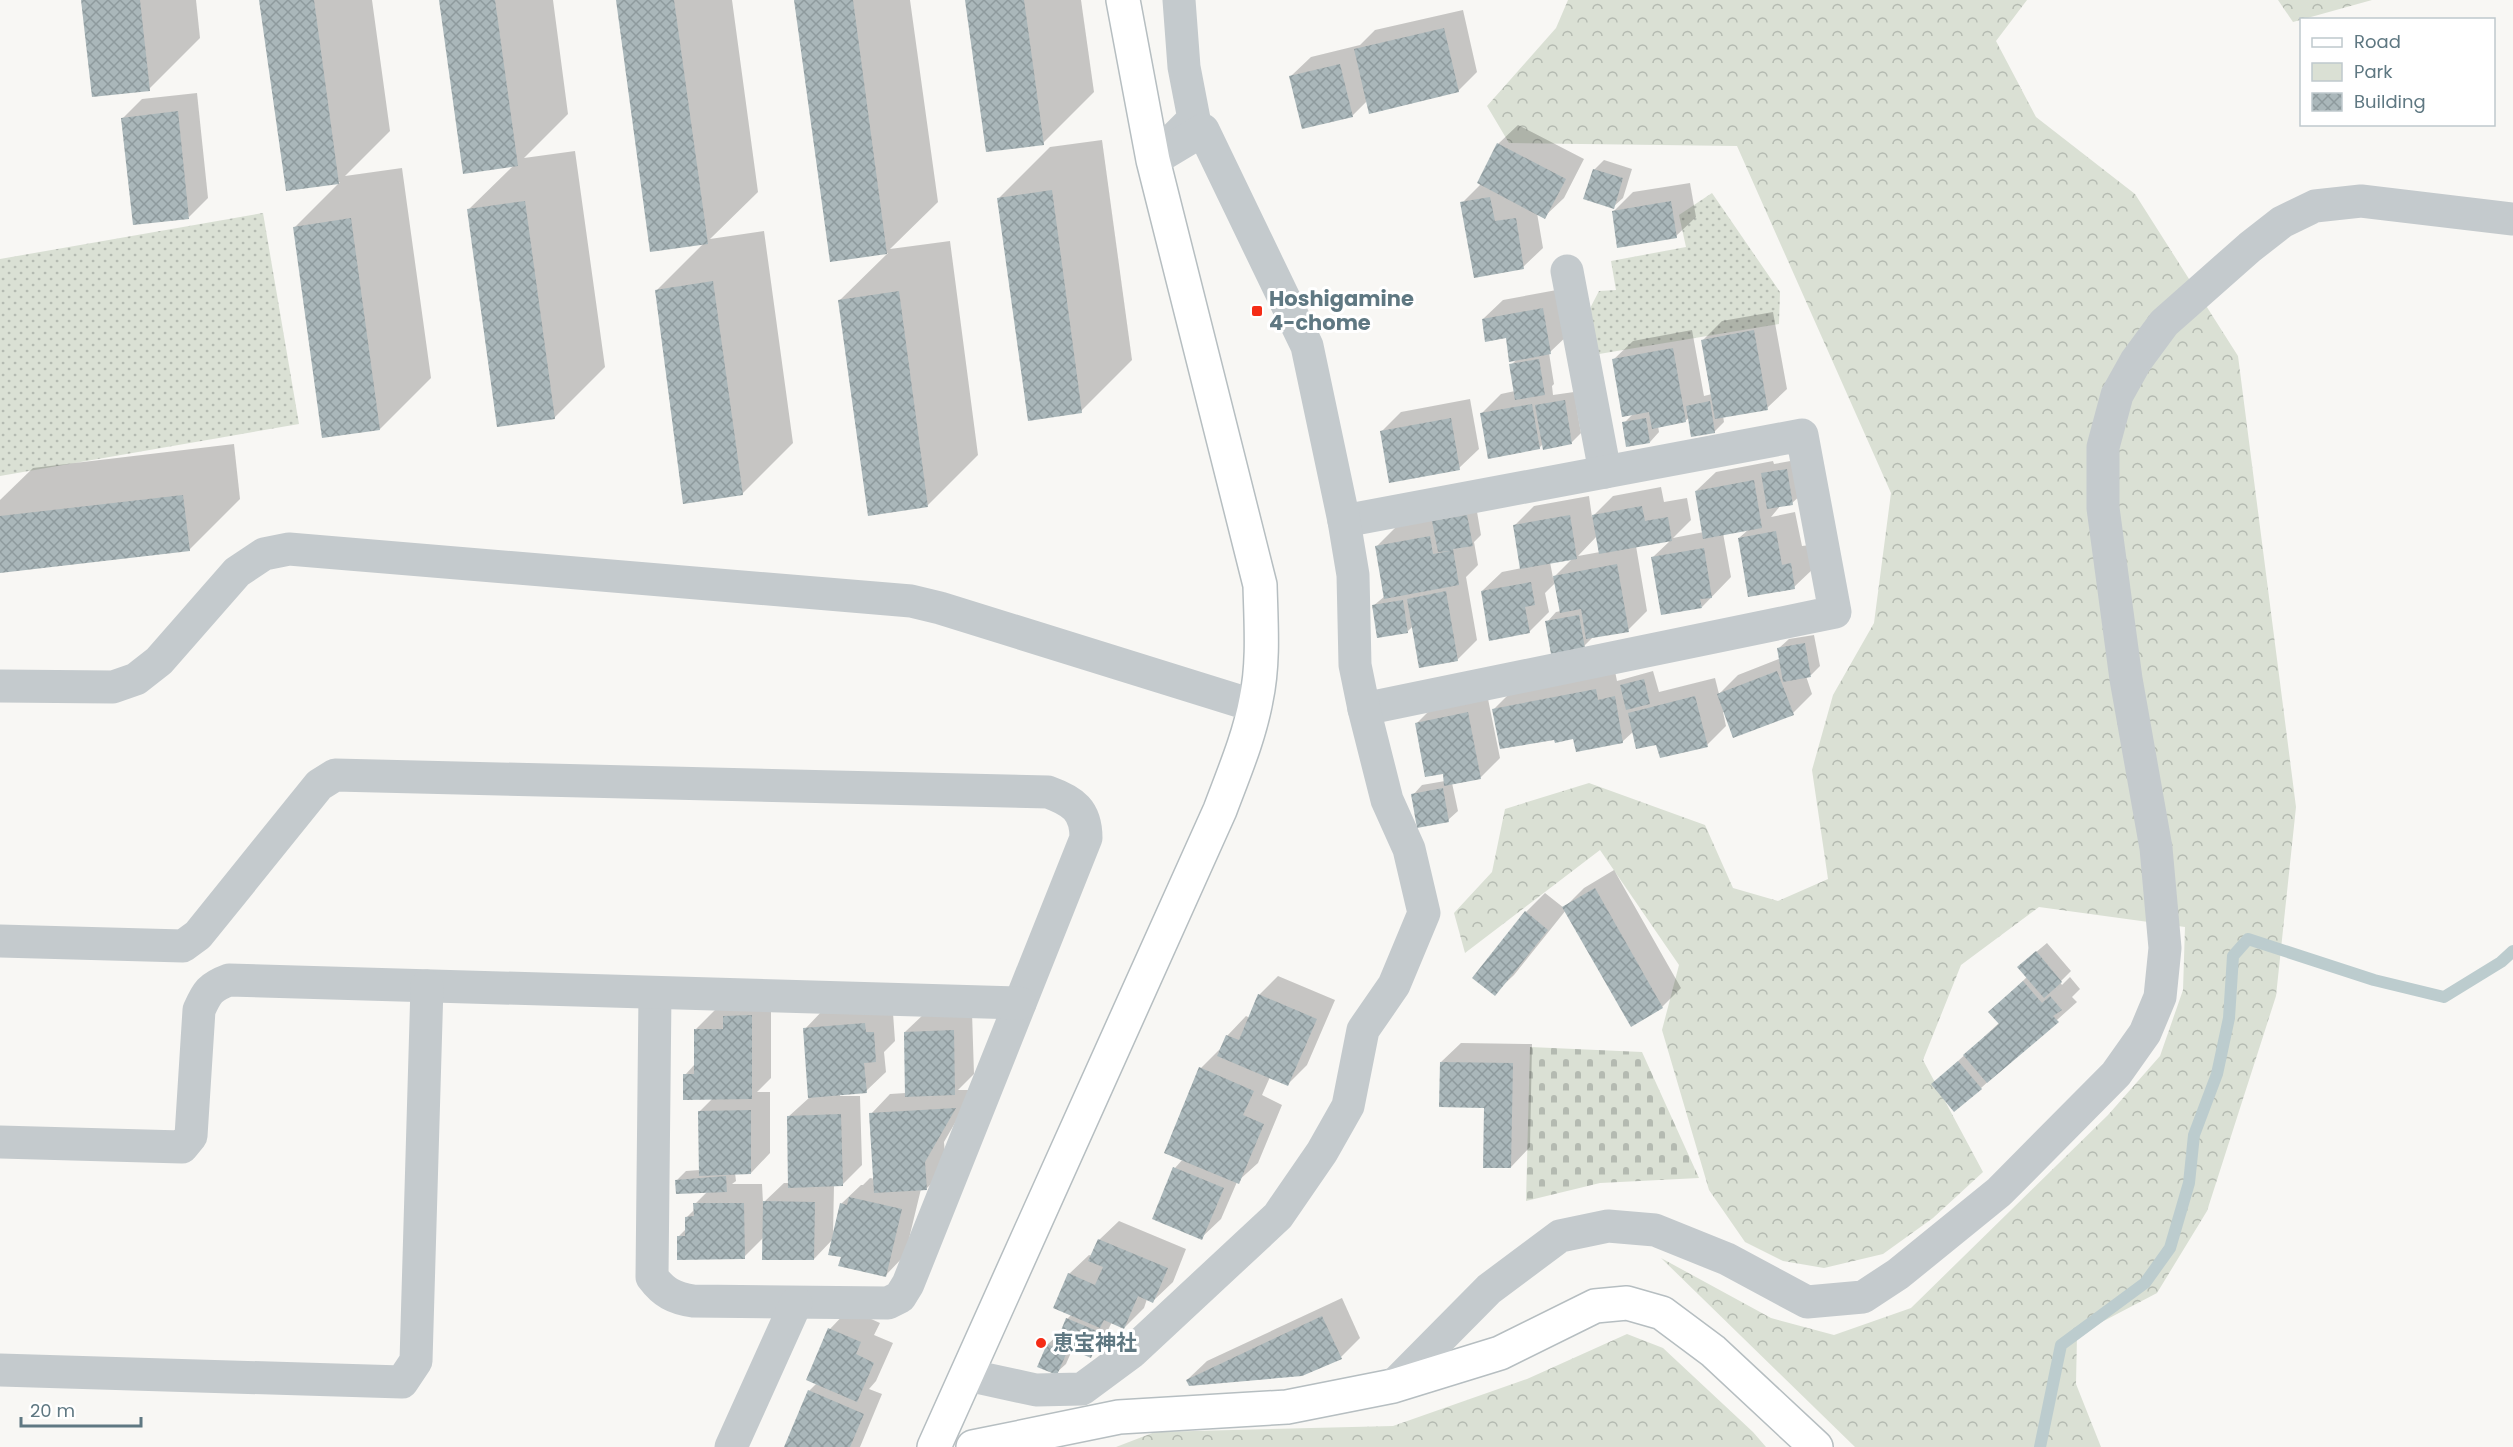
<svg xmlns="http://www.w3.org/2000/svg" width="2513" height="1447" viewBox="0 0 2513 1447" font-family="Poppins,'Noto Sans JP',sans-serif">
<defs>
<pattern id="green-dots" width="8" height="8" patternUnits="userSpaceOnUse" patternTransform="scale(1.5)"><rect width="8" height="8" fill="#dae0d4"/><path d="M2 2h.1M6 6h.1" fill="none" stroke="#b4bab1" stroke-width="1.8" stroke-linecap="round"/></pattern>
<pattern id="forest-crowns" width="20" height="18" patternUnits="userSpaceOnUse" patternTransform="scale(1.5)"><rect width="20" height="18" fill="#dae0d4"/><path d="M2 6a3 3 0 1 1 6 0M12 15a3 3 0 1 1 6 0" fill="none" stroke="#b4bab1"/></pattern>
<pattern id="cemetery-stones" width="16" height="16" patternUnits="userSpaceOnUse" patternTransform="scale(1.5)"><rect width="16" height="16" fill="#dae0d4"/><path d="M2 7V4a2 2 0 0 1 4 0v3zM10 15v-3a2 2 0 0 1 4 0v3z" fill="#b4bab1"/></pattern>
<pattern id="building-cross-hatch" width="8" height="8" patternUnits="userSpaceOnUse" patternTransform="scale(1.5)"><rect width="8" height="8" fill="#aab7ba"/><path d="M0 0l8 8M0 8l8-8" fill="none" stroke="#8e9a9d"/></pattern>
</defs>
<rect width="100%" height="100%" fill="#f8f7f4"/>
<!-- green -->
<g fill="url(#green-dots)">
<path d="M1712 193 1780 292 1779 324 1593 355 1586 316 1599 291 1616 290 1611 261 1686 247 1679 215Z"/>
<path d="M263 213 299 424 0 476V259Z"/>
</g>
<!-- forest -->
<g fill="url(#forest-crowns)">
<path d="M1568 0H2027L1996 41 2036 117 2135 194 2238 356 2296 807 2276 996 2207 1211 2157 1293 2077 1335 2076 1384 2101 1447H1855L1661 1258 1771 1318 1834 1335 1911 1308 2108 1115 2160 1056 2183 990 2185 927 2039 907 1961 965 1923 1060 1983 1172 1933 1218 1883 1254 1824 1268 1783 1261 1745 1242 1709 1190 1662 1030 1679 965 1600 850 1465 953 1454 913 1492 872 1505 809 1589 783 1705 825 1733 888 1778 901 1828 879 1812 770 1833 695 1874 623 1891 493 1737 146 1509 143 1487 106 1556 28Z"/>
<path d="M2278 0H2372L2293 22Z"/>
<path d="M1627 1334 1663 1348 1753 1432 1766 1447H1116L1155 1432 1393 1426 1527 1379Z"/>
</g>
<!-- cemetery -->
<path fill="url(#cemetery-stones)" d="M1530 1047 1642 1052 1699 1178 1600 1183 1526 1201Z"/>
<!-- shadow -->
<g fill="#0003" fill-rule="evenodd">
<path d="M83 0H196L200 38 149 89Z"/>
<path d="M261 0H372L390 131 345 176 402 168 431 378 380 429 295 227 340 182 287 189Z"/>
<path d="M440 0H553L568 114 524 158 575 151 605 367 554 418 468 210 513 166Z"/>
<path d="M617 0H732L758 192 710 239 764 231 793 443 742 494 656 291 704 243Z"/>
<path d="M796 0H910L938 202 890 249 950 241 978 455 927 506 840 300 888 253 831 260Z"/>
<path d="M967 0H1081L1094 92 1043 143Z"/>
<path d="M1463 10 1477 72 1458 91 1367 101 1352 116 1291 76 1311 57 1360 45 1375 30Z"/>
<path d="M197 93 208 198 189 217 123 118 142 99Z"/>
<path d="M1518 125 1584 159 1564 198 1544 217 1537 213 1543 248 1523 267 1462 203 1481 184 1498 144Z"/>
<path d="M1102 140 1132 360 1081 411 999 198 1050 147Z"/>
<path d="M1604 160 1632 169 1623 198 1613 207 1585 198 1595 169Z"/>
<path d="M1690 183 1696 217 1676 236 1613 212 1633 192Z"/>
<path d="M1562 289 1570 333 1549 353 1554 384 1552 386 1553 395 1574 392 1581 433 1571 443 1543 444 1539 448 1482 413 1501 394 1515 391 1511 365 1517 359 1507 336 1483 319 1503 300Z"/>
<path d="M1773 312 1787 389 1767 408 1723 416 1724 422 1714 432 1690 417 1685 421 1658 426 1659 432 1650 442 1624 423 1634 413 1613 360 1633 341 1692 330 1704 396 1712 394 1703 340 1722 321Z"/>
<path d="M1470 399 1479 449 1459 468 1382 431 1401 412Z"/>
<path d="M234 444 240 499 189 550 0 572V500L33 468Z"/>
<path d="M1796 460 1802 494 1792 503 1781 505 1771 517 1795 512 1802 546 1810 545 1814 568 1794 587 1739 538 1749 529 1723 533 1731 577 1702 607 1653 557 1671 540 1636 546 1647 611 1628 630 1594 636 1584 646 1547 622 1556 612 1561 611 1556 582 1545 593 1549 612 1529 632 1482 591 1502 572 1522 568 1514 526 1534 506 1589 496 1592 517 1613 496 1661 487 1664 502 1687 498 1691 520 1673 538 1704 532 1696 491 1716 472 1773 461 1774 464ZM1597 536 1600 552 1578 556ZM1573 558 1553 578 1550 562Z"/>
<path d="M1476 506 1481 535 1474 542 1478 565 1466 577 1477 640 1457 660 1413 626 1408 631 1373 606 1385 596 1377 546 1396 527Z"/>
<path d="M1814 635 1820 666 1811 675 1806 676 1812 694 1793 713 1723 712 1726 726 1707 745 1657 743 1634 731 1622 742 1574 737 1494 709 1513 690 1615 671 1617 681 1653 671 1659 692 1715 678 1719 694 1738 675 1781 658 1779 648 1789 639Z"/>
<path d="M1487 694 1500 758 1480 778 1452 783 1458 811 1448 820 1413 795 1422 785 1445 781 1444 772 1417 723 1436 704Z"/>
<path d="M1614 870 1681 988 1662 1007 1566 910 1514 975 1494 994 1526 912 1545 893 1564 908 1584 888Z"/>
<path d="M2047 943 2071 971 2060 982 2062 985 2070 977 2080 989 2072 997 2077 1002 1981 1088 1943 1075 1999 1023 1990 1012 2027 977 2029 958Z"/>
<path d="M1278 976 1335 1000 1307 1065 1288 1084 1270 1077 1262 1095 1282 1105 1258 1163 1237 1182 1221 1219 1201 1238 1175 1168 1183 1159 1201 1068 1220 1049 1227 1036 1246 1016 1250 1018 1259 995Z"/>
<path d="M771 997V1078L757 1092H770V1153L751 1173H735L736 1181 732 1184H762L763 1203 784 1183H790L788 1117 810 1097 805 1029 824 1009 893 1013 895 1041 884 1052 886 1072 866 1091 840 1094V1096H860L862 1165 842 1185H834L833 1234 841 1204 861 1185H863L870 1178 875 1179 871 1114 890 1094 906 1093 905 1032 925 1013 972 1012 974 1074 958 1090H974L944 1142 946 1169 926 1189H921L905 1255 886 1275 843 1256 833 1239 814 1259 764 1237 744 1257 678 1237 687 1228V1217L695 1209V1204L708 1191 677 1180 686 1171 700 1170 699 1112 713 1098 685 1075 695 1064V1030L715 1010Z"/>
<path d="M1461 1043 1532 1044 1530 1147 1511 1167 1485 1107 1441 1062Z"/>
<path d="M1119 1221 1186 1249 1173 1282 1153 1301 1147 1299 1144 1308 1124 1328 1112 1322 1100 1346 1091 1356 1073 1348 1066 1364 1056 1373 1039 1366 1048 1344 1058 1335 1060 1336 1067 1319 1072 1314 1069 1274 1089 1255 1092 1256 1099 1240Z"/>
<path d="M1342 1298 1360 1338 1341 1357 1187 1380 1207 1361Z"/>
<path d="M849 1309 880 1323 874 1335 893 1343 876 1381 869 1389 882 1394 860 1447H785L809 1391 817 1383 830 1329Z"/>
</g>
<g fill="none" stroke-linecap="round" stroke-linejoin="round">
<!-- stream -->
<path stroke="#bcccce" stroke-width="12" d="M2040 1447 2061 1345 2145 1283 2170 1248 2189 1183 2194 1135 2217 1074 2229 1018 2233 956 2248 939 2374 980 2444 997 2501 962 2513 951"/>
</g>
<!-- building -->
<g fill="url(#building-cross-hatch)">
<path d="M81 0H140L150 91 92 97Z"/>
<path d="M259 0H314L339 184 286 191Z"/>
<path d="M439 0H495L518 166 463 174Z"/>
<path d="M616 0H674L708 244 650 252Z"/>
<path d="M794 0H853L887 254 830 262Z"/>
<path d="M965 0H1024L1044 145 986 152Z"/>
<path d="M1444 28 1459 92 1369 114 1354 49Z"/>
<path d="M1340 64 1353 117 1302 129 1289 76Z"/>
<path d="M178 111 189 219 133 225 121 118Z"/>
<path d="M1497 143 1566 179 1545 219 1477 183Z"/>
<path d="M1593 169 1623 178 1614 209 1583 199Z"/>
<path d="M1052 190 1082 413 1028 421 997 198Z"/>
<path d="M1490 197 1495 221 1516 218 1524 269 1474 278 1460 202Z"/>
<path d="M525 201 555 419 497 427 467 209Z"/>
<path d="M1671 201 1677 238 1617 248 1612 211Z"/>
<path d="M351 218 380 430 322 438 293 227Z"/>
<path d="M713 281 743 495 683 504 655 290Z"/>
<path d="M899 291 928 507 868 516 838 300Z"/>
<path d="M1543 308 1551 354 1509 362 1506 338 1485 342 1482 319Z"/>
<path d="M1754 330 1768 410 1715 419 1701 340Z"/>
<path d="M1673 348 1686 422 1652 429 1649 412 1622 417 1612 359Z"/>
<path d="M1539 359 1545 395 1515 400 1509 364Z"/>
<path d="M1565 400 1572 444 1543 450 1535 405Z"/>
<path d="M1710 401 1715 433 1691 437 1686 406Z"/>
<path d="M1532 404 1540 449 1488 459 1480 413Z"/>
<path d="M1451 418 1460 470 1389 483 1380 431Z"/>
<path d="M1646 418 1650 443 1626 447 1622 422Z"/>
<path d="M1787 469 1793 505 1767 509 1761 473Z"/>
<path d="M1754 480 1762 528 1703 539 1695 491Z"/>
<path d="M183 495 190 551 0 573V516Z"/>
<path d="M1642 506 1645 521 1668 517 1672 541 1599 554 1592 515Z"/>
<path d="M1467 515 1473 546 1453 549 1459 585 1384 599 1375 546 1430 536 1433 554 1450 551 1438 552 1432 521Z"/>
<path d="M1570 515 1577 559 1520 569 1513 525Z"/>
<path d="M1776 531 1782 565 1791 563 1795 589 1748 597 1738 538Z"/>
<path d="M1704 548 1712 598 1700 599 1702 608 1661 615 1651 557Z"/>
<path d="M1617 564 1629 632 1586 639 1581 609 1560 613 1553 576Z"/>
<path d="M1531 582 1535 605 1525 607 1530 633 1489 641 1481 591Z"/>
<path d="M1446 591 1458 661 1419 668 1407 599Z"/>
<path d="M1403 600 1408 633 1377 638 1372 605Z"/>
<path d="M1579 615 1585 648 1551 654 1545 621Z"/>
<path d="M1805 643 1811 677 1783 682 1777 648Z"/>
<path d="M1777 671 1794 715 1733 738 1717 694Z"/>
<path d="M1644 679 1650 704 1626 710 1620 685Z"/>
<path d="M1596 689 1598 700 1615 696 1623 743 1576 752 1573 739 1555 743 1554 740 1500 749 1492 709Z"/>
<path d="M1695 696 1708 747 1660 758 1656 745 1636 749 1628 713Z"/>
<path d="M1468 712 1481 779 1444 786 1443 774 1425 777 1415 723Z"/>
<path d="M1443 788 1449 822 1417 828 1411 794Z"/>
<path d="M1595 888 1663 1008 1631 1027 1562 907Z"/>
<path d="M1525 911 1548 930 1495 996 1472 978Z"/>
<path d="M2036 951 2062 982 2044 998 2017 967Z"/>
<path d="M2023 981 2042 1003 2050 996 2062 1010 2053 1016 2059 1022 1987 1083 1963 1055 1999 1024 1988 1012Z"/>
<path d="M1258 994 1317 1019 1288 1086 1217 1056 1226 1035 1239 1040Z"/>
<path d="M752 1015V1099L683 1100V1074H694V1029H723V1016Z"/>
<path d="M865 1023 866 1032H874L876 1062 864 1063 867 1093 808 1098 803 1028Z"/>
<path d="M954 1030 955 1095 905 1097 904 1032Z"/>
<path d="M1958 1061 1982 1089 1954 1112 1931 1084Z"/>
<path d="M1440 1062 1513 1063 1511 1168H1483L1484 1108 1439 1107Z"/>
<path d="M1199 1067 1254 1091 1243 1115 1264 1124 1239 1184 1164 1153Z"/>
<path d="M956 1108 925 1162 927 1190 874 1193 869 1113Z"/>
<path d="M751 1110V1174L699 1176 698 1111Z"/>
<path d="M841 1114 843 1186 788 1188 787 1116Z"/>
<path d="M1173 1167 1224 1188 1202 1240 1152 1219Z"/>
<path d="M726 1176 727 1192 676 1194 675 1180Z"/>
<path d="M849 1197 902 1209 886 1277 838 1266 841 1257 828 1255 840 1203 847 1205Z"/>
<path d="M763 1201 815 1202 814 1260H762Z"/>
<path d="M693 1203H744L745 1259 677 1260V1236H685V1217L694 1216Z"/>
<path d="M1098 1239 1168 1268 1153 1303 1138 1296 1124 1329 1104 1320 1100 1328 1053 1308 1068 1273 1095 1285 1103 1267 1088 1261Z"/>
<path d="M1322 1316 1342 1359 1302 1376 1189 1386 1186 1380Z"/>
<path d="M1066 1318 1102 1333 1091 1358 1056 1343Z"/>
<path d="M828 1328 861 1342 856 1354 874 1363 857 1402 806 1380Z"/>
<path d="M1047 1344 1067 1352 1057 1375 1037 1367Z"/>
<path d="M808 1390 864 1414 850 1447H784Z"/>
</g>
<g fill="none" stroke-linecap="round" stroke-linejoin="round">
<defs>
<g id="secondary">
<path d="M934 1447 1220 810C1233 775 1249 738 1256 700 1264 663 1261 623 1260 585L1153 160 1123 0"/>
<path d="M973 1447 1119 1417 1287 1407 1393 1386 1500 1353 1595 1306 1627 1303 1662 1313 1713 1351 1816 1447"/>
</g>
</defs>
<!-- secondary casing -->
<use href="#secondary" stroke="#b6bec1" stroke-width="36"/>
<!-- street -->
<g stroke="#c4cacd" stroke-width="33">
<path d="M1169 144 1194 119 1184 67 1179 0"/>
<path d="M1567 271 1605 472"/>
<path d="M1344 521 1802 435 1835 612 1364 709"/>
<path d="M0 686 113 687 136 679 159 661 237 572 264 554 289 549 911 601 940 608 1255 706"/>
<path d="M0 941 183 946 198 935 319 785 335 775 1048 792C1073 801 1086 810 1086 838L908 1284 900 1297 888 1303 693 1301C674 1298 664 1293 652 1277L655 993"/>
<path d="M0 1142 182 1147 191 1136 199 1010C207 992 210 987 229 980L1020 1003"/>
<path d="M0 1370 402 1382 416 1361 427 986"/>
<path d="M967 1375 1036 1390 1082 1389 1132 1352 1278 1216 1322 1152 1348 1106 1363 1030 1394 985 1424 913 1409 849 1387 800 1364 709 1355 665 1353 575 1344 521 1307 346 1203 130 1153 160"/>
<path d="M1393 1386 1489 1289 1560 1236 1608 1226 1655 1230 1727 1259 1807 1302 1863 1297 1898 1274 1999 1192 2116 1074 2145 1033 2160 997 2165 948 2156 848 2126 679 2103 508V447L2117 395 2136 361 2164 323 2250 247 2282 222 2315 206 2361 201 2513 219"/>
<path d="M731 1447 796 1303"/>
</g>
<!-- secondary -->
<use href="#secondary" stroke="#fff" stroke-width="33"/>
</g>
<!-- markers -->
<g fill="#f52c16" stroke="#fff" stroke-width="2">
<rect x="1251" y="305" width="12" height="12" rx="3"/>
<circle cx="1041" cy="1343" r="6"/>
</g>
<g text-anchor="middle" stroke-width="6" stroke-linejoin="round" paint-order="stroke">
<!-- poi labels -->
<g font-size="21" font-weight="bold" fill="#5f7882" stroke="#fff" text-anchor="start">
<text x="1269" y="306">Hoshigamine<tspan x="1269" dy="24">4-chome</tspan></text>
<text x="1053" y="1350">恵宝神社</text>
</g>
</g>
<!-- legend -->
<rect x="2300" y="18" width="195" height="108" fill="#ffffff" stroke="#bfc9cd" stroke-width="1.5"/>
<rect x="2312" y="38" width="30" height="9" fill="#ffffff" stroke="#bfc9cd" stroke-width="1.5"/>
<text x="2354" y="48" font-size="18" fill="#5f7882">Road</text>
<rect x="2312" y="63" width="30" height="18" fill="#dae0d4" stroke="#bfc9cd" stroke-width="1.5"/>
<text x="2354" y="78" font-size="18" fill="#5f7882">Park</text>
<rect x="2312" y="93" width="30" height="18" fill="url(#building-cross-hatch)" stroke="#bfc9cd" stroke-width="1.5"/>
<text x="2354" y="108" font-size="18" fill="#5f7882">Building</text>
<!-- scale -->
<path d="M21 1417v9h120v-9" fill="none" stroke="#5f7882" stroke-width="3"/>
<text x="30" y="1417" font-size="18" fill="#5f7882" stroke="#ffffff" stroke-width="4.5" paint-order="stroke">20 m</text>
</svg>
